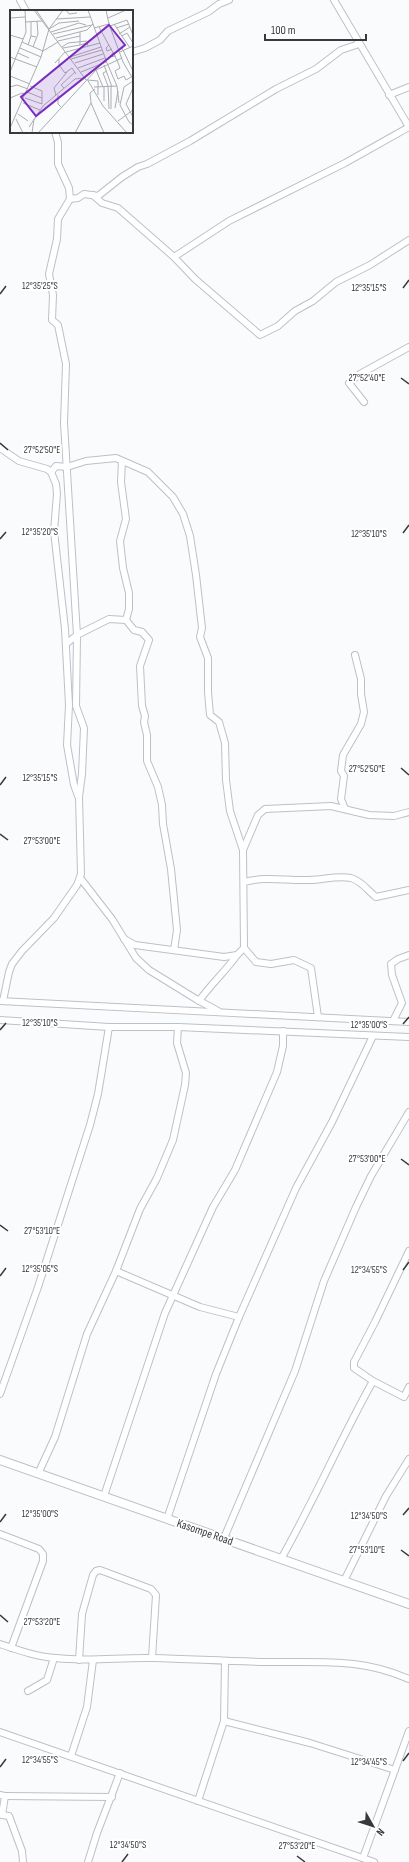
<svg xmlns="http://www.w3.org/2000/svg" width="409" height="1862" viewBox="0 0 409 1862" font-family="'Sofia Sans Condensed',sans-serif">
<rect width="100%" height="100%" fill="#fafbfd"/>
<g fill="none" stroke-linecap="round" stroke-linejoin="round">
<defs>
<g id="street">
<path d="M20 0 26 11"/>
<path d="M334 0 409 127"/>
<path d="M132 52 145 48 160 40 168 31 208 12 219 4 229 0"/>
<path d="M389 95 409 87"/>
<path d="M93 195 102 203 118 208 174 257 229 221 345 163 409 127"/>
<path d="M70 199 78 198 84 194 98 196 122 177 138 167 147 164 190 141 276 89 316 69 341 50 359 44"/>
<path d="M174 257 195 279 260 335 278 326 295 311 313 301 336 282 370 265 409 240"/>
<path d="M364 402 349 383 360 374 409 347"/>
<path d="M0 448 19 461 47 469 51 472 56 484 57 494 54 531 65 629 69 705 67 745 74 785 78 796"/>
<path d="M122 461 121 482 126 519 120 541 123 568 129 593V609L126 620"/>
<path d="M51 472 56 466 67 467 86 461 116 458 148 472 173 497 183 514 190 536 196 575 202 628 200 637 208 658V692L210 715 219 722 225 743 226 780 230 811 243 850"/>
<path d="M66 644 77 635 109 619 126 620 134 630 142 632 149 640 140 666 142 706 145 716 144 722 147 735V761L158 787 162 805 163 824 171 869 177 930 174 950"/>
<path d="M345 809 341 799 344 776 341 771 343 755 361 724 364 712 361 694V679L355 655"/>
<path d="M81 879 112 919 136 958 149 970 196 999 218 1011"/>
<path d="M244 882C266 876 287 881 309 880 323 880 337 875 351 878 362 881 368 891 376 897L409 890"/>
<path d="M124 939 135 945 224 957 237 955 244 948 243 850 258 815 265 809 331 806 369 815 394 816 409 812"/>
<path d="M244 948 256 962 271 964 294 960 311 968 318 1017"/>
<path d="M0 1001 409 1022"/>
<path d="M3 1001 9 972 12 964 22 951 54 918 77 885 81 874 79 797 82 774 84 728 76 706 77 635 64 423 66 364 58 325 52 320 53 295 49 274 57 239 58 219 70 199 69 188 58 164V142L55 132"/>
<path d="M199 1001C211 984 225 972 237 955"/>
<path d="M0 1020 109 1027H178L409 1037"/>
<path d="M393 1021 402 1003 392 975 391 964 398 959 409 955"/>
<path d="M116 1271 200 1307 239 1317"/>
<path d="M373 1381 404 1397 409 1387"/>
<path d="M0 1394 38 1287 90 1125 98 1094 109 1027"/>
<path d="M38 1474 55 1437 87 1334 116 1271 140 1209 157 1178 173 1140 185 1085 186 1073 177 1043 178 1027"/>
<path d="M104 1496 165 1313 213 1207 235 1170 277 1072 283 1046V1031"/>
<path d="M167 1519 216 1374 239 1317 296 1188 332 1122 373 1036"/>
<path d="M0 1534 39 1549 43 1554V1561L11 1648"/>
<path d="M224 1538 295 1371 324 1281 356 1207 371 1176 409 1112"/>
<path d="M281 1559C314 1501 340 1440 373 1381L354 1368V1362L375 1322 409 1251"/>
<path d="M344 1581 386 1496 409 1459"/>
<path d="M0 1644C18 1650 37 1657 56 1658 88 1662 121 1657 153 1658 195 1659 236 1662 278 1662 325 1662 364 1659 409 1679"/>
<path d="M79 1660 82 1614 93 1575 96 1571 100 1570 151 1589 156 1595 152 1658"/>
<path d="M28 1691 47 1680 54 1658"/>
<path d="M224 1721 310 1743 395 1770"/>
<path d="M0 1732 374 1862"/>
<path d="M71 1756 87 1707 93 1660"/>
<path d="M0 1795 5 1796 2 1815 9 1816 22 1851 23 1862"/>
<path d="M5 1796 112 1797"/>
<path d="M198 1801 224 1721 225 1662"/>
<path d="M363 1858 409 1731"/>
<path d="M88 1862 97 1833 120 1773"/>
</g>
<path id="secondary" d="M0 1460 409 1604"/>
</defs>
<!-- street casing -->
<use href="#street" stroke="#bcc0c9" stroke-width="8"/>
<!-- secondary casing -->
<use href="#secondary" stroke="#bcc0c9" stroke-width="10"/>
<!-- street -->
<use href="#street" stroke="#fff" stroke-width="6"/>
<!-- secondary -->
<use href="#secondary" stroke="#fff" stroke-width="8"/>
</g>
<!-- ticks -->
<path fill="none" stroke="#38393d" stroke-width="1.5" d="M403 288 409 280M0 294 6 286M401 378 409 384M0 443 8 450M403 533 409 525M0 539 6 532M401 768 409 775M0 785 6 777M0 834 8 840M403 1024 409 1017M0 1030 6 1023M401 1159 409 1165M0 1225 8 1231M403 1270 409 1262M0 1276 6 1268M403 1515 409 1508M0 1522 6 1514M401 1550 409 1556M0 1615 8 1622M403 1761 409 1753M0 1767 6 1759M297 1856 305 1862M122 1862 128 1854"/>
<g text-anchor="middle" stroke-width="4" stroke-linejoin="round" paint-order="stroke">
<!-- street labels -->
<g font-size="12" fill="#38393d" stroke="#fff">
<text transform="translate(205 1532) rotate(19)" y="4">Kasompe Road</text>
</g>
</g>
<!-- overview -->
<g transform="translate(10 10)">
<rect width="123" height="123" fill="#fafbfd"/>
<path fill="none" stroke="#acadb0" stroke-width="1" d="M24 0 76 70M26 0 39 19M56 0 59 4 67 3M78 0 97 53M96 0 99 14M0 8 15 7M98 8 116 0M46 9 80 7M15 12 32 11M104 14 120 38M100 16 117 10 123 25M89 17 107 50 110 58 105 61 108 69 114 66 116 70 121 67M84 18 99 14 113 52 123 69M106 18 119 14M39 19 49 13 69 11M41 22 69 13 76 15M43 24 82 15M109 24 120 17M0 25 13 29M21 26V12M70 26V35L77 33 78 36M112 26 117 23 123 33M46 28 77 20 83 14M48 31 70 26V22M12 32 33 41M18 35 21 26 26 27M99 35 96 38 97 41 102 39M23 37 28 24 27 11M52 37 58 33 77 31M10 38 31 47M53 38 70 35M112 38 123 61M33 41 48 32M56 42 90 33M104 42 99 47 106 46M110 42 123 36M8 43 19 48M0 47 27 57M60 47 91 37M49 49V55L55 63 62 58 66 64M61 49 92 40M45 53 55 42M65 53 93 44M97 53 107 76 109 93M94 55 102 77M68 58 95 48M86 60 93 77M97 61 93 63 98 76 99 99M0 62 16 22 15 0M71 62 96 52M0 66 20 74M77 69 93 96 117 123M78 70 88 71V85M123 71 114 77 110 95 119 112 123 115M20 76 32 81V88M0 77 7 75 18 79M84 77 107 76M54 78 51 75 65 62M123 78 116 94 123 107M17 82 32 88V94M46 85 44 78 57 62M48 85V94L51 97M0 88 12 83 16 84M15 88 32 94M94 91V77M13 93 30 100M81 93 94 123M105 98 108 81M101 99V77M8 104 18 111M6 109 13 123M108 111 123 100M19 117 33 96 65 69 74 68M0 118 31 47 39 19 53 0M22 123 24 109M28 123 86 60 112 48M65 123 81 93 80 83 85 79"/>
<path fill="#7b2cbf" fill-opacity="0.15" stroke="#7b2cbf" stroke-width="2" d="M99 15 115 35 26 106 11 87Z"/>
<rect width="123" height="123" fill="none" stroke="#38393d" stroke-width="2"/>
</g>
<g font-size="10" text-anchor="middle" fill="#38393d" stroke="#fff" stroke-width="4" stroke-linejoin="round" paint-order="stroke">
<text x="40" y="289">12°35'25"S</text>
<text x="369" y="291">12°35'15"S</text>
<text x="367" y="381">27°52'40"E</text>
<text x="42" y="453">27°52'50"E</text>
<text x="40" y="535">12°35'20"S</text>
<text x="369" y="537">12°35'10"S</text>
<text x="367" y="772">27°52'50"E</text>
<text x="40" y="781">12°35'15"S</text>
<text x="42" y="844">27°53'00"E</text>
<text x="40" y="1026">12°35'10"S</text>
<text x="369" y="1028">12°35'00"S</text>
<text x="367" y="1162">27°53'00"E</text>
<text x="42" y="1234">27°53'10"E</text>
<text x="40" y="1272">12°35'05"S</text>
<text x="369" y="1273">12°34'55"S</text>
<text x="40" y="1517">12°35'00"S</text>
<text x="369" y="1519">12°34'50"S</text>
<text x="367" y="1553">27°53'10"E</text>
<text x="42" y="1625">27°53'20"E</text>
<text x="40" y="1763">12°34'55"S</text>
<text x="369" y="1765">12°34'45"S</text>
<text x="128" y="1848">12°34'50"S</text>
<text x="297" y="1849">27°53'20"E</text>
</g>
<!-- north arrow -->
<g transform="translate(373 1826) rotate(129)" stroke="#ffffff" stroke-width="3" paint-order="stroke">
<path d="M0-3L7 15L0 10L-7 15Z" fill="#38393d"/>
<text y="-6" font-size="11" font-weight="bold" text-anchor="middle" fill="#38393d">N</text>
</g>
<!-- scale -->
<path d="M265 34v6h101v-6" fill="none" stroke="#38393d" stroke-width="2"/>
<text x="271" y="34" font-size="12" fill="#38393d" stroke="#ffffff" stroke-width="3" paint-order="stroke">100 m</text>
</svg>
